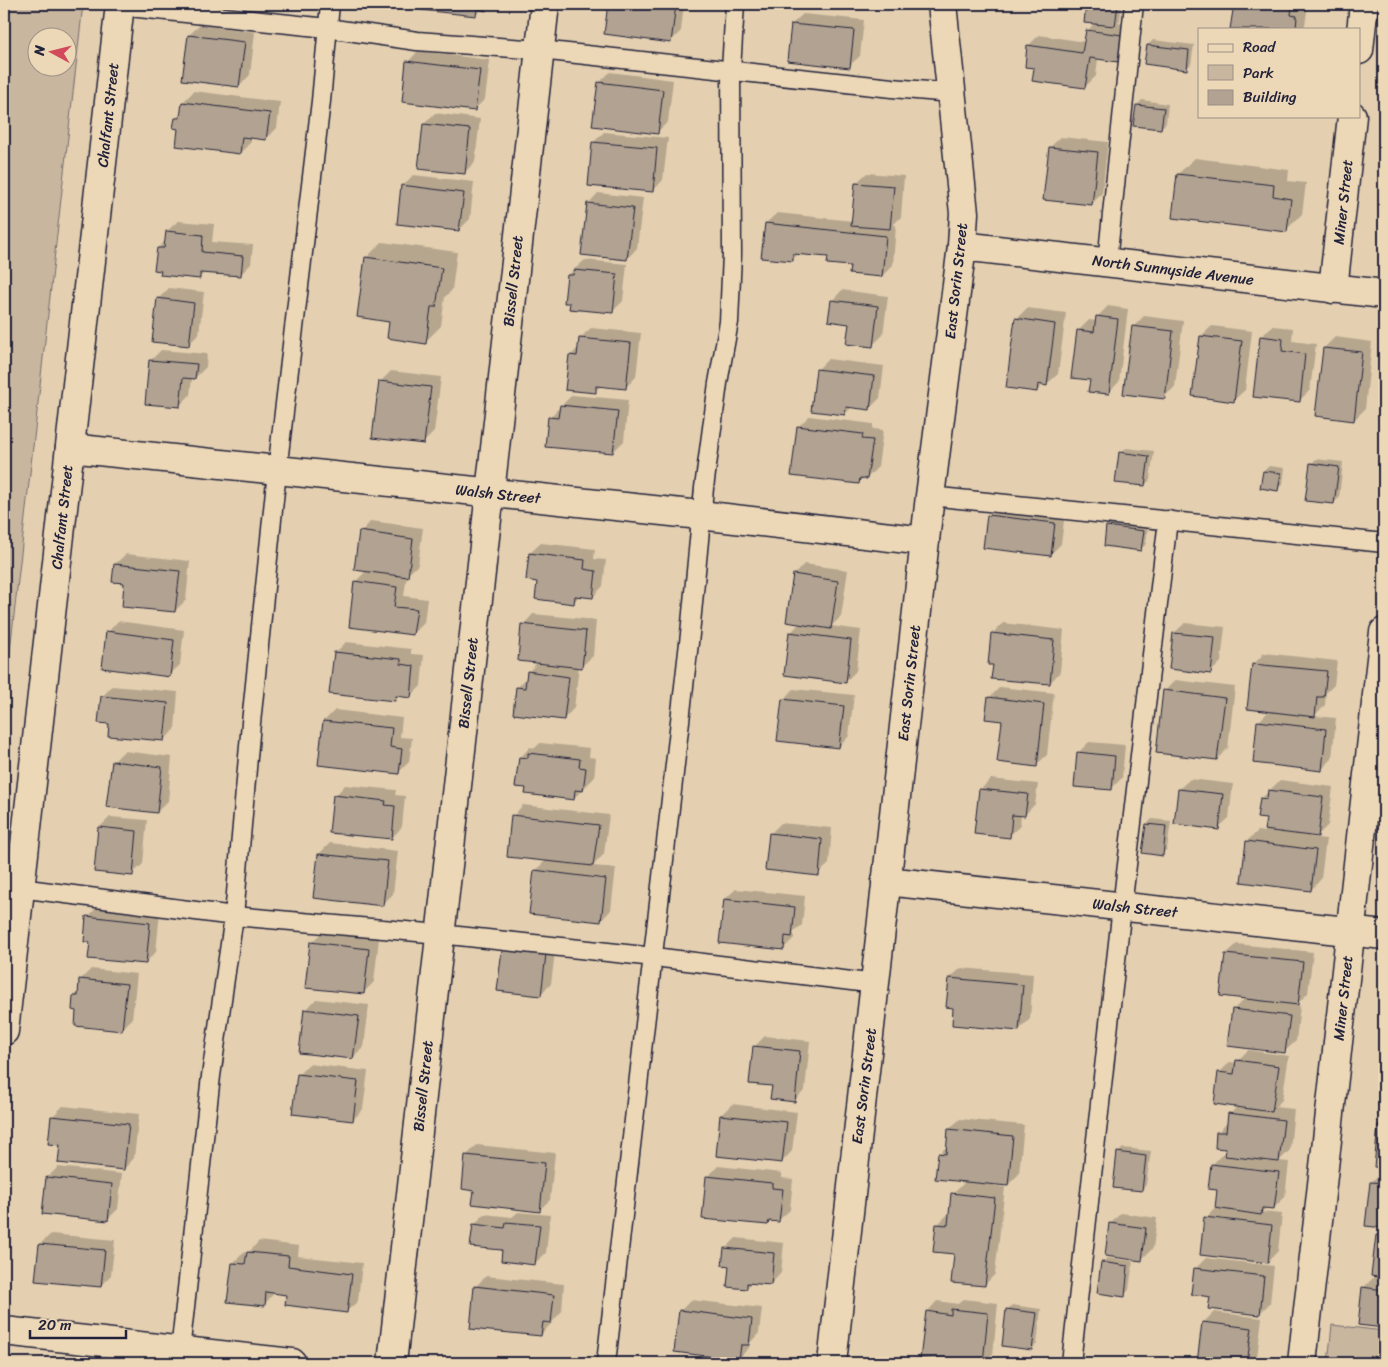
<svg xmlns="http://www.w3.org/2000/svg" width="1388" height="1367" viewBox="0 0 1388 1367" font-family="Sriracha,sans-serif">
<rect width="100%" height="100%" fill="#e4d0b1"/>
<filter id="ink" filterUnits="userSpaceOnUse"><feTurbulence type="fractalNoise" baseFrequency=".02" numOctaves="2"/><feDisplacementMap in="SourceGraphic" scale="10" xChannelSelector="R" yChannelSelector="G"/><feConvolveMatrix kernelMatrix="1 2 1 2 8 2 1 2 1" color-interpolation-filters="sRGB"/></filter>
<g filter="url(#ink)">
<!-- green -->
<g fill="#c8b69f" stroke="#756c6d" fill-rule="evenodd">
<path d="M4 4H83L4 704ZM38 38H68V68H38Z"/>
<path d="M1332 1325 1384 1331V1363H1328Z"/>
</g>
<!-- shadow -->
<g fill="#0003">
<path d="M423 4H491L486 9H482L476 15 423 9Z"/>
<path d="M609 4H684L681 31 670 42 605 33Z"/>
<path d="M1087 4H1122L1120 20 1117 23 1132 25 1129 50 1118 61 1098 58 1096 76 1085 87 1035 67 1028 46 1039 35 1085 42 1087 31 1095 23 1085 22Z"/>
<path d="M1235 4H1301L1308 5 1305 25 1301 29H1232Z"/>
<path d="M803 14 864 20 860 56 849 66 792 24Z"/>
<path d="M200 25 255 32 250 75 239 86 189 35Z"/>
<path d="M1153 40 1194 45 1191 64 1186 69 1148 45Z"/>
<path d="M418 51 490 60 485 99 474 110 408 62Z"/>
<path d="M610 72 673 80 668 122 657 132 599 83Z"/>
<path d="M194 91 280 102 277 128 266 139 251 137V142L240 153 179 128 176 118 181 113 183 102Z"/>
<path d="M1142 100 1168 104 1166 123 1161 128 1137 105Z"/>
<path d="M435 113 480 119 475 162 464 173 424 124Z"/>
<path d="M604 132 668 138 663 180 653 191 593 143Z"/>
<path d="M1061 137 1108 142 1102 193 1092 204 1050 147Z"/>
<path d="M1195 158 1289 170 1288 181 1306 183 1302 214 1286 230 1178 174Z"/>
<path d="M867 173 904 176 901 217 893 225H896L893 265 882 276 830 256 799 253 792 260 766 223 777 213 853 221 856 183Z"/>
<path d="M413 175 474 182 470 219 459 230 403 186Z"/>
<path d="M598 193 643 198 637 248 627 259 588 204Z"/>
<path d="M178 221 214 224 212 242 253 245 251 264 240 275 205 272 199 278 158 248 166 240 167 231Z"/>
<path d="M382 242 457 252 452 290 445 297 441 326 425 342 390 321 366 258Z"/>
<path d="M585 260 627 264 623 301 612 312 568 275Z"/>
<path d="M169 288 204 292 199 334 188 345 158 299Z"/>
<path d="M842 290 888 296 883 335 872 346 832 301Z"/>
<path d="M1108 306 1128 309 1119 382 1108 393 1091 379 1078 331 1089 320 1097 321V317Z"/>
<path d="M1027 308 1066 313 1058 374 1047 384H1044L1037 391 1016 319Z"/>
<path d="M1144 316 1183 321 1175 387 1164 397 1133 327Z"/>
<path d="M1212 326 1252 331 1245 390 1234 400 1201 336Z"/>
<path d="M1272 326 1293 328 1292 341 1316 344 1310 390 1299 401 1261 337Z"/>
<path d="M591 328 641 333 636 377 625 388 601 386 595 391 570 356 579 347 580 338Z"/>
<path d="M1335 337 1372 342 1365 409 1354 420 1316 415 1324 348Z"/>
<path d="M161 350 207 354 206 367 195 378H192L190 395 180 405 151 360Z"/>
<path d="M828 359 884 366 880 398 869 409 852 407 845 414 817 370Z"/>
<path d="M391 371 441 377 434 432 423 443 380 382Z"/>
<path d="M572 395 628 400 624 441 613 452 550 417Z"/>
<path d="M809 416 873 424V429L883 430 878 467 867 478H863L858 483 798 427Z"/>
<path d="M1126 448 1154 451 1150 480 1145 485 1121 453Z"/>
<path d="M1316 459 1343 462 1339 498 1334 503 1311 464Z"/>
<path d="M1269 466 1285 468 1283 484 1278 489 1264 471Z"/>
<path d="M999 505 1065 513 1061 544 1050 555 988 516Z"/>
<path d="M371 521 423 528 418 565 407 575 404 596 427 599 424 623 413 634 355 582 367 570 361 532Z"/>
<path d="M1112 522 1148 526 1146 544 1141 549 1107 527Z"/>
<path d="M541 543 595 549 594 559 606 560 603 586 593 597 580 595 574 602 538 581 530 553Z"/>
<path d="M126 554 190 561 186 600 175 611 126 582 115 564Z"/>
<path d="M804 564 848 570 841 617 831 626 861 630 856 671 846 681 790 633 800 623 794 575Z"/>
<path d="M533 614 596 620 593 656 582 666H579L574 708 564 719 518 687 527 677 528 672 538 662 523 625Z"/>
<path d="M118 621 184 630 180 665 169 675 108 632Z"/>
<path d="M1003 623 1064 630 1060 672 1050 683 995 664 992 634Z"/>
<path d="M1185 623 1225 627 1221 662 1210 673 1174 633Z"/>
<path d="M346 642 411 649V654L424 655 421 686 410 697 399 695 395 699 335 653Z"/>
<path d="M1264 653 1337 661 1334 685 1326 693 1325 705 1314 716 1336 718 1332 759 1321 770 1258 722 1269 711 1249 708 1254 664Z"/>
<path d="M1175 680 1235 687 1228 748 1217 759 1165 691Z"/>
<path d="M112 686 178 692 175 729 164 740 110 723 102 697Z"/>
<path d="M1000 687 1054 693 1047 755 1036 765 989 698Z"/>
<path d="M793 689 854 695 849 736 839 747 783 700Z"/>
<path d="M335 710 402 718 400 737 412 738 409 762 398 773 324 721Z"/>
<path d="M1089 742 1125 745 1122 778 1111 789 1078 753Z"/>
<path d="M540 743 590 748 589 757 596 758 594 778 574 798 527 787 520 758 530 747 535 748Z"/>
<path d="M124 751 172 757 168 801 157 812 113 762Z"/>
<path d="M991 779 1038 784 1035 804 1025 815 1021 814 1020 826 1009 836 980 790Z"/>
<path d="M1190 779 1233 784 1229 818 1218 828 1179 789Z"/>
<path d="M1280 780 1333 787 1328 825 1317 836 1310 835 1309 837 1326 839 1321 879 1311 890 1247 841 1258 831 1265 832 1267 818 1261 799Z"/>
<path d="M345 785 396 790 395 795 405 796 402 827 392 838 335 796Z"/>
<path d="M523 805 609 815 604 854 593 866 616 868 611 910 601 921 535 871 546 860 513 816Z"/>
<path d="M110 817 147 820 143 864 132 874 99 828Z"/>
<path d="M1152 819 1171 821 1167 849 1162 854 1147 824Z"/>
<path d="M781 823 832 828 829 864 818 874 770 834Z"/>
<path d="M330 843 398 851 393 894 382 905 319 854Z"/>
<path d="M736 889 805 896 802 925 794 932V938L783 949 725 899Z"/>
<path d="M98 906 160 912 156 952 145 963 91 941 88 917Z"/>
<path d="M322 932 379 938 374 982 363 993 311 943Z"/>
<path d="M556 944 551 984 540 995 498 990Z"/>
<path d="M1237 944 1313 952 1308 993 1296 1005 1300 1006 1296 1041 1285 1051 1233 1010 1245 998 1226 954Z"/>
<path d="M961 968 1033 974 1030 1019 1019 1030 955 1006 950 978Z"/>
<path d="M91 969 137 974 132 1019 121 1030 78 1009 74 996 79 991 80 980Z"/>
<path d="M316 999 369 1005 364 1047 353 1058 306 1010Z"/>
<path d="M765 1036 810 1041 805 1090 794 1101 773 1085 754 1047Z"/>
<path d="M1248 1050 1289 1056 1282 1100 1275 1107 1294 1109 1290 1150 1279 1161 1289 1162 1285 1197 1274 1208 1267 1207 1262 1212 1282 1214 1278 1251 1267 1262 1206 1218 1216 1207 1218 1189 1213 1164 1223 1153 1227 1154 1228 1148 1218 1132 1229 1121 1230 1114 1238 1106 1219 1073 1230 1062 1237 1063V1061Z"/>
<path d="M309 1064 368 1071 363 1109 353 1120 298 1075Z"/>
<path d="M732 1104 797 1112 792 1151 782 1162 721 1115Z"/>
<path d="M63 1106 139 1114 134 1158 124 1169 61 1143 52 1117Z"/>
<path d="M960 1119 1024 1125 1019 1174 1008 1185 994 1184V1186L1005 1187 995 1274 985 1285 956 1253 937 1225 948 1214H950L953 1194 966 1181 939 1154 948 1145 949 1129Z"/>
<path d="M1384 1121V1166L1375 1165 1380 1125Z"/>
<path d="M477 1145 555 1153 550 1200 539 1210 475 1189 467 1155Z"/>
<path d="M1123 1148 1151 1151 1146 1185 1141 1190 1118 1153Z"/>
<path d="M718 1166 782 1173V1178L793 1179 790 1210 779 1220H772L768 1224 707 1177Z"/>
<path d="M58 1167 122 1174 118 1209 107 1220 47 1178Z"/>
<path d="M1382 1172H1384V1227L1367 1225 1371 1182Z"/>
<path d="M518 1212 550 1215 546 1253 535 1263 504 1249 474 1225 484 1214 512 1217Z"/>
<path d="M1121 1213 1157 1218 1153 1248 1142 1259 1110 1224Z"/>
<path d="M1384 1228V1327L1359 1324 1363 1288 1376 1275 1377 1236Z"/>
<path d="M51 1234 115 1240 111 1275 101 1286 40 1244Z"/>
<path d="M736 1238 784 1243 781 1273 771 1284 752 1282 746 1288 730 1265 725 1249Z"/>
<path d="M259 1241 299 1246 298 1256 362 1263 358 1301 347 1311 288 1294 275 1292 264 1305 233 1263 244 1252 248 1253Z"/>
<path d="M1107 1258 1133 1261 1129 1290 1124 1295 1102 1263Z"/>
<path d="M1206 1258 1274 1266 1270 1303 1259 1314 1211 1296 1196 1268Z"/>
<path d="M486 1276 564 1284 562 1311 541 1335 475 1287Z"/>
<path d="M963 1299 998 1303 993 1354 983 1363H968L922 1358 927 1312 937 1301 958 1304Z"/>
<path d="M691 1300 762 1308 759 1333 750 1343 749 1348 739 1358 680 1311Z"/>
<path d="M1012 1305 1041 1309 1037 1344 1032 1349 1007 1310Z"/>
<path d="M1214 1312 1262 1318 1257 1357 1251 1363H1204L1203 1323Z"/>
</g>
<!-- building -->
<g fill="#b1a291" stroke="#22223b">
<path d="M422 4H487L486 11 477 9 476 16 421 10Z"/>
<path d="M608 4H676L671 43 604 34Z"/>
<path d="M1086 4H1118L1115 26 1084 23Z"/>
<path d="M1156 4H1194L1193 9Z"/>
<path d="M1234 4H1292L1291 15 1297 16 1296 29H1230Z"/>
<path d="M791 24 854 30 850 68 787 61Z"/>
<path d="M1086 30 1122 35 1118 62 1090 58 1085 88 1032 81 1034 68 1025 67 1027 45 1082 53Z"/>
<path d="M188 35 245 42 239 87 182 80Z"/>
<path d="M1147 45 1189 50 1187 70 1144 64Z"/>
<path d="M406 61 480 70 475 111 402 102Z"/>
<path d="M598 82 663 90 658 134 592 126Z"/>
<path d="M182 102 270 113 266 140 242 137 240 154 176 146 178 129 173 128 175 118H180Z"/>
<path d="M1136 105 1164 108 1161 129 1133 126Z"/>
<path d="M423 124 470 129 465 174 418 169Z"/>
<path d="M592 142 657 148 653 192 588 186Z"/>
<path d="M1049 147 1098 152 1092 205 1043 200Z"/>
<path d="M1177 174 1274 185 1273 196 1291 199 1287 232 1172 218Z"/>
<path d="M855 183 894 186 890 229 851 226Z"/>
<path d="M401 185 464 193 459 231 397 224Z"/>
<path d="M587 203 633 208 627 260 581 255Z"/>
<path d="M765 223 886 236 882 277 849 274 850 266 827 264 828 257 793 254V261L761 258Z"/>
<path d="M166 231 203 235 202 252 243 256 241 276 200 273V279L160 275 161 271 154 270 157 248H164Z"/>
<path d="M365 257 442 268 436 307H431L426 344 387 338 389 322 357 317Z"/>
<path d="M574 270 617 274 613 313 569 309 570 303H564L567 275H573Z"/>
<path d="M157 298 194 303 189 346 152 342Z"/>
<path d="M831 300 878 306 873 347 846 344 849 324 828 321Z"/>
<path d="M1096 316 1118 319 1109 394 1088 392 1090 380 1071 378 1077 330 1094 332Z"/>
<path d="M1015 318 1055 324 1047 386 1038 384 1037 392 1006 388Z"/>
<path d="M1132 326 1173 331 1165 399 1123 394Z"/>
<path d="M1200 336 1242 341 1234 402 1192 396Z"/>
<path d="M1260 336 1283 339 1282 351 1305 354 1300 402 1253 397Z"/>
<path d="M579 338 631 343 626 389 596 386V393L565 390 569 355 577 356Z"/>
<path d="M1323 348 1362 352 1354 421 1315 416Z"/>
<path d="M149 360 197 364 195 379 183 378 180 407 145 404Z"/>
<path d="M816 369 874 376 870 410 846 407 845 415 811 411Z"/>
<path d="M379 381 431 387 424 444 372 438Z"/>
<path d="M560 405 618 411 613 453 545 447 548 417 558 418Z"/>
<path d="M797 426 863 434 862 439 873 440 867 479 860 478 859 484 791 476Z"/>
<path d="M1119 452 1149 456 1145 486 1115 483Z"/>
<path d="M1310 463 1339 467 1334 504 1305 501Z"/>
<path d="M1263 471 1281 473 1278 491 1260 488Z"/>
<path d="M987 515 1055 523 1051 556 983 548Z"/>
<path d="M1106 526 1144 531 1141 551 1104 546Z"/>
<path d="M359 531 413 539 408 577 354 570Z"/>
<path d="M529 553 585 560 584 569 596 571 593 598 575 596 574 604 535 599 537 582 526 580Z"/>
<path d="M114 564 180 571 175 612 122 607 124 583 112 582Z"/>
<path d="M793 574 838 581 831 629 786 622Z"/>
<path d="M354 581 397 587 394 607 417 609 413 635 349 627Z"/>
<path d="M521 624 586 631 582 668 518 661Z"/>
<path d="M106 631 174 640 170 677 102 668Z"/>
<path d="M789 632 851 640 846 683 784 675Z"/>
<path d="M991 633 1054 640 1050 684 991 679 993 665H988Z"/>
<path d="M1173 633 1215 637 1211 674 1169 669Z"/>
<path d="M334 652 401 659V664L414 666 411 698 396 696 395 701 329 694Z"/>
<path d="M1252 664 1327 671 1324 697H1317L1315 717 1247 709Z"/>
<path d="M527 671 569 677 564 720 513 714 516 687 525 688Z"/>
<path d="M1163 690 1225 698 1217 760 1156 753Z"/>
<path d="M101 696 168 703 164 741 108 736 109 724 98 723Z"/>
<path d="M988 697 1044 704 1037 767 997 762 1002 721 985 719Z"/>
<path d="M782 699 844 706 839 748 777 741Z"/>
<path d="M323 721 392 728 390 747 402 749 399 774 318 765Z"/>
<path d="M1257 721 1326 729 1322 771 1253 763Z"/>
<path d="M1077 752 1115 756 1112 790 1074 787Z"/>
<path d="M528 753 580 759 579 767 586 768 583 791 575 790 574 800 525 794 526 788 515 787 519 757 528 758Z"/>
<path d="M112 761 162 767 157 813 106 807Z"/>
<path d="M979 789 1028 794 1025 816 1012 815 1010 838 974 834Z"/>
<path d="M1178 789 1223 794 1219 830 1174 824Z"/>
<path d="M1268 790 1323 797 1318 837 1264 830 1266 819 1257 818 1260 798 1267 799Z"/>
<path d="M333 795 386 801 385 805 395 806 392 839 329 833Z"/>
<path d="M511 815 599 825 593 866 507 857Z"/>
<path d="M1146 824 1166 826 1163 856 1142 853Z"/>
<path d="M98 827 137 831 133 876 94 872Z"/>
<path d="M769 833 822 839 819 876 765 870Z"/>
<path d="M1246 841 1316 850 1311 891 1241 882Z"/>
<path d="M318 854 388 861 383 906 313 898Z"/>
<path d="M534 870 606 879 601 922 529 914Z"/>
<path d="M724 899 795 907 792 937 785 936 784 950 719 943Z"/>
<path d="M86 916 150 923 146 964 88 959 90 942H84Z"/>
<path d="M310 942 369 949 364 994 305 988Z"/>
<path d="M502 949 546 954 541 996 497 991Z"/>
<path d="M1225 954 1303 962 1298 1005 1220 996Z"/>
<path d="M949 978 1023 985 1019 1031 952 1025 953 1008 946 1007Z"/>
<path d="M79 979 127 984 122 1031 75 1026 76 1011 72 1010 73 996H78Z"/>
<path d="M304 1009 359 1016 353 1059 299 1053Z"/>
<path d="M1232 1009 1290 1016 1285 1053 1227 1046Z"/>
<path d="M753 1046 800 1051 795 1102 770 1099 772 1086 749 1084Z"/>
<path d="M1236 1060 1279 1066 1272 1112 1214 1104 1218 1072 1234 1074Z"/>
<path d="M1384 1069V1116L1378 1115Z"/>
<path d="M297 1074 358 1081 353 1121 292 1114Z"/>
<path d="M1228 1113 1284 1120 1279 1162 1225 1156 1226 1149 1215 1148 1216 1132H1226Z"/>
<path d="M720 1115 787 1122 782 1163 716 1156Z"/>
<path d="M51 1116 129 1124 124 1170 58 1163 60 1145 48 1144Z"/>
<path d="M1378 1125H1384V1168L1374 1167Z"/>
<path d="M948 1129 1013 1136 1008 1186 935 1179 938 1153 946 1154Z"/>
<path d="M1117 1152 1146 1156 1142 1191 1113 1188Z"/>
<path d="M465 1155 545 1163 540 1212 472 1204 474 1191 462 1189Z"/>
<path d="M1211 1164 1279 1172 1274 1209 1262 1208 1261 1215 1215 1208 1217 1190 1208 1189Z"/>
<path d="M706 1176 772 1183V1188L783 1189 779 1222 769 1221 768 1225 702 1219Z"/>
<path d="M46 1177 112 1184 108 1221 42 1214Z"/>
<path d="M1370 1182 1384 1183V1228L1365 1226Z"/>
<path d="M951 1193 995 1198 985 1286 951 1283 954 1254 933 1252 936 1224 948 1225Z"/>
<path d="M1204 1217 1272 1225 1268 1263 1200 1255Z"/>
<path d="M506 1222 540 1225 535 1265 501 1261 502 1250 470 1247 473 1224 505 1228Z"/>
<path d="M1109 1223 1146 1228 1142 1261 1105 1256Z"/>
<path d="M1376 1235 1384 1236V1278L1371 1276Z"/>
<path d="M39 1244 105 1250 101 1287 35 1281Z"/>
<path d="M724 1248 774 1253 771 1285 747 1283V1289L727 1287 729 1266 722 1265Z"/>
<path d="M247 1252 289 1256 288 1266 352 1274 347 1313 285 1305 286 1295 266 1292 265 1306 227 1302 232 1263 245 1264Z"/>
<path d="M1101 1262 1128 1266 1125 1297 1097 1293Z"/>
<path d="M1194 1268 1264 1276 1260 1315 1208 1309 1210 1297 1191 1294Z"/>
<path d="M474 1286 554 1295 551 1323 543 1322 541 1336 470 1329Z"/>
<path d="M1362 1287 1384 1290V1328L1358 1325Z"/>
<path d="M951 1309 988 1313 983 1363H957L920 1359 926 1311 951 1315Z"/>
<path d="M1006 1309 1037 1313 1032 1350 1002 1346Z"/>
<path d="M679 1310 752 1319 749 1345H741L739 1360 674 1352Z"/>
<path d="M1202 1322 1252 1328 1247 1363H1197Z"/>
</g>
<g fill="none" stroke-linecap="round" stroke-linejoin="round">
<defs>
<g id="service">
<path d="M120 6 327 28 417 41 540 50 892 88 952 93"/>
<path d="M1107 262 1134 4"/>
<path d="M930 496 1384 543"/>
<path d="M20 888 234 916 440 934 654 957 876 984"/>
<path d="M179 1360 211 1076 234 916 251 723 277 471 321 101 330 4"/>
<path d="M606 1363 690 634 704 488 718 383 729 322 732 254 731 70 735 4"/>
<path d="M1071 1363 1122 907 1168 520"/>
</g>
<g id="minor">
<path d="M1359 50 1364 4"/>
<path d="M962 246 1384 294"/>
<path d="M1333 289 1352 116"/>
<path d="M70 448 700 515 925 541"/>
<path d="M886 881 1384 935"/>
<path d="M4 1031 120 4"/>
<path d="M4 1331 292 1363"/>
<path d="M392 1363 545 4"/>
<path d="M832 1363 930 496 962 246 964 213 942 4"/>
<path d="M1302 1363 1384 632"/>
</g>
</defs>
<!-- service casing -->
<use href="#service" stroke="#22223b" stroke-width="21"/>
<!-- minor casing -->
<use href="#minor" stroke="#22223b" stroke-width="31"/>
<!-- service -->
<use href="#service" stroke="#ecd7b6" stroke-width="18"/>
<!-- minor -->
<use href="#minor" stroke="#ecd7b6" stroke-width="28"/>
</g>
</g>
<g text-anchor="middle" stroke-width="4.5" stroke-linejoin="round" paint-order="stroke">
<!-- street labels -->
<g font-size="15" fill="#22223b" stroke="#ecd7b6">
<text transform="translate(108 115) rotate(-84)" y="5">Chalfant Street</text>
<text transform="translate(1343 202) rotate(-84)" y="5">Miner Street</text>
<text transform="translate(1173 270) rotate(7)" y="5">North Sunnyside Avenue</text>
<text transform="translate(513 281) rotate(-84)" y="5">Bissell Street</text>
<text transform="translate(956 281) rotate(-84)" y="5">East Sorin Street</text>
<text transform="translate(498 494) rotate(6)" y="5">Walsh Street</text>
<text transform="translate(62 517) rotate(-84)" y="5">Chalfant Street</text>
<text transform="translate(468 683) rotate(-84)" y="5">Bissell Street</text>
<text transform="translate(909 683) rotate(-84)" y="5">East Sorin Street</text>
<text transform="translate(1135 908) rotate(6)" y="5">Walsh Street</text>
<text transform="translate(1343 998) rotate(-84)" y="5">Miner Street</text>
<text transform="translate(423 1086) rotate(-84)" y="5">Bissell Street</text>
<text transform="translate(864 1086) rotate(-83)" y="5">East Sorin Street</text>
</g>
</g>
<!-- margin -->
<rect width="1388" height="1367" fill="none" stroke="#ecd7b6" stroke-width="20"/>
<rect x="10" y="10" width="1368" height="1347" fill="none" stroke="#22223b" stroke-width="2" filter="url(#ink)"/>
<!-- legend -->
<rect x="1198" y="28" width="162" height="90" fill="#ecd7b6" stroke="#9b8f85"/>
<rect x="1208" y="44" width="25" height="8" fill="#ecd7b6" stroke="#9b8f85"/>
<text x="1243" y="52" font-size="15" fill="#22223b">Road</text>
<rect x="1208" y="65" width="25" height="15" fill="#c8b69f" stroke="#9b8f85"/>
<text x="1243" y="78" font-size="15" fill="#22223b">Park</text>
<rect x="1208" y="90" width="25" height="15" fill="#b1a291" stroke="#9b8f85"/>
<text x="1243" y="102" font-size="15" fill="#22223b">Building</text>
<!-- north arrow -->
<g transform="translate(52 52) rotate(277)"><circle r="24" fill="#ecd7b6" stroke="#9b8f85"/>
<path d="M0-4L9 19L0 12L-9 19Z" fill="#d1495b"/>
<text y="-8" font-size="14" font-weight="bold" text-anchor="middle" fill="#22223b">N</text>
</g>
<!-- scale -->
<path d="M30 1330v8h96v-8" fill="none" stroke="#22223b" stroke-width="2.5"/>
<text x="38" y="1330" font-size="15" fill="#22223b" stroke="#ecd7b6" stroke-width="4" paint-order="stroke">20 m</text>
</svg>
